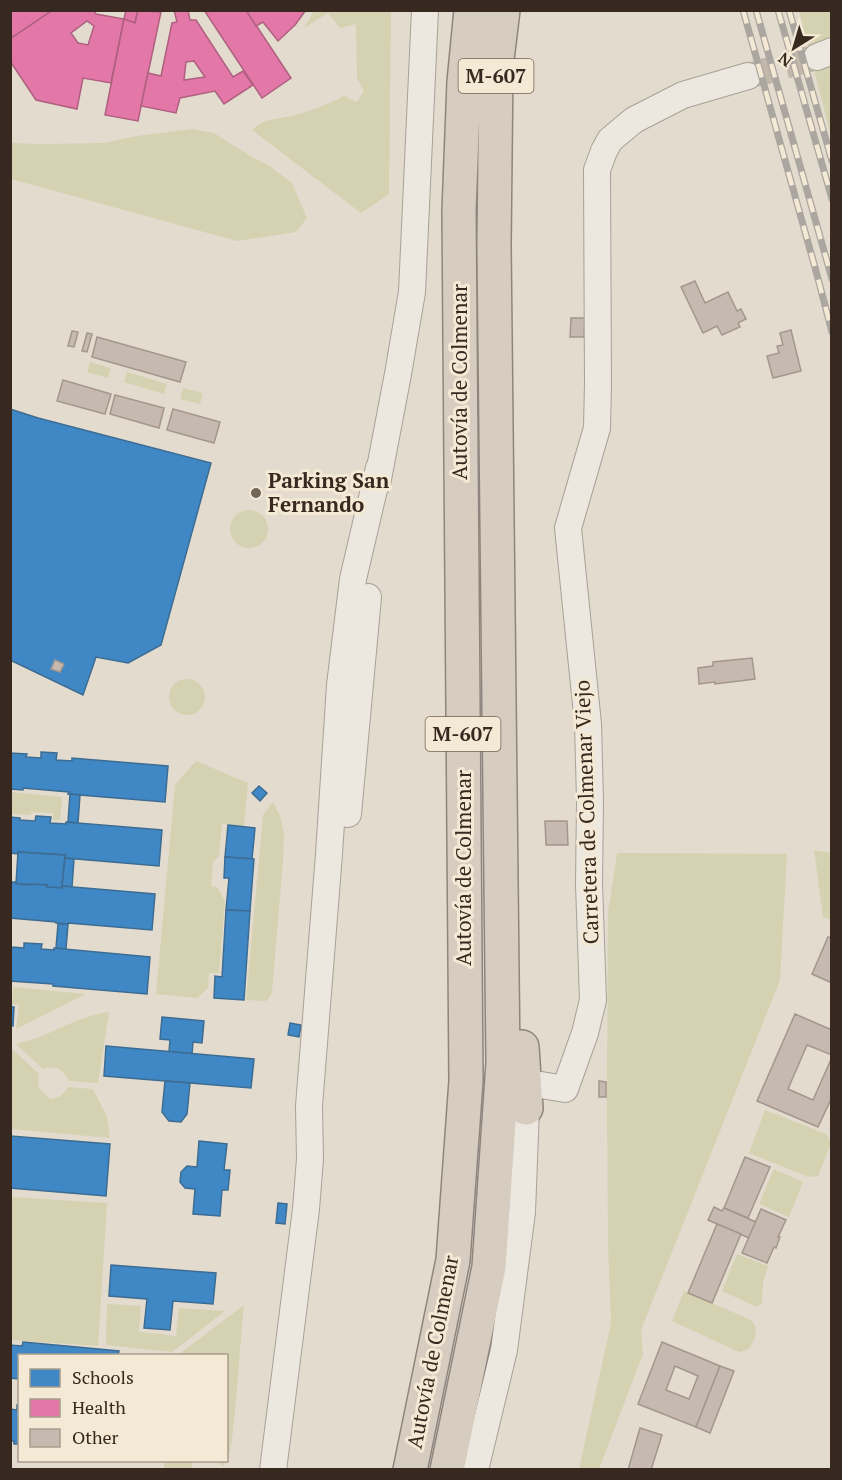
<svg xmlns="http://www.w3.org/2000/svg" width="842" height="1480" viewBox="0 0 842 1480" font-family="'PT Serif',serif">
<rect width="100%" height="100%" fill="#e3dbce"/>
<!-- green -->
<g fill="#d4d2b1">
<path d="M314 11H391L389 194 361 213 252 130C263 118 281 119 295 115 312 111 328 104 344 96L357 102 364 91 357 78 356 24 340 28 328 13 304 28Z"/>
<path d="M799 11H831V136Z"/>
<path d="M192 129 214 133 249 155 271 167 292 183 307 218 296 232 237 241 11 179V143L41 144 104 143 137 136Z"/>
<path d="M90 362 111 368 108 378 87 372Z"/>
<path d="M127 372 167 384 164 394 124 382Z"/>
<path d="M183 388 203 393 200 404 180 399Z"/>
<circle cx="249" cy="529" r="19"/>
<circle cx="187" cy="697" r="18"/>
<path d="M196 761 248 783 244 826 222 824 219 856 213 862 211 886 217 887 225 901 219 973H209L208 988 197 998 156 994 175 785Z"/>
<path d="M11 792 62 797 60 820H53V813L31 812V815L11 814Z"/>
<path d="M273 802 280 816 284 834 283 861 272 992 269 998 266 1001 246 1000 263 815Z"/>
<path d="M814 850 831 853V920L823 917Z"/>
<path d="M617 853 787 854 780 980 641 1330 643 1354 599 1469H579L611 1323 608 1241 607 1099 608 913Z"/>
<path d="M13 987 86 994 16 1029 19 1005 12 1004Z"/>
<path d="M109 1012 98 1083 69 1081C63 1069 56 1065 43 1069L16 1044C23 1042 32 1040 39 1037 62 1028 84 1015 109 1012Z"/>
<path d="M10 1047 39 1074 38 1087 50 1099C60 1098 63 1095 68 1087L93 1089 107 1117 110 1138 11 1129Z"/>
<path d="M765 1110 826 1134 831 1143 818 1176 809 1177 749 1153Z"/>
<path d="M774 1169 803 1182 789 1217 759 1204Z"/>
<path d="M10 1197 107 1203 98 1346 11 1340Z"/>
<path d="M737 1254 768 1266 763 1283 762 1303 757 1307 722 1291Z"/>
<path d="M684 1291 751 1320C760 1331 755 1339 749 1349L739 1352 672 1321Z"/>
<path d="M107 1304 141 1306 139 1332 176 1336 179 1308 225 1311 172 1352 106 1345Z"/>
<path d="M244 1305C240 1344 238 1382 234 1421 232 1436 232 1452 224 1466L215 1461 226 1460V1356L178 1355Z"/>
<rect x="164" y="1461" width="28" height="8"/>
</g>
<!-- schools -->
<g fill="#3f88c5" stroke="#3d6c93" stroke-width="1.5">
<path d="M10 409 38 418 211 463 161 645 128 663 96 657 83 695 10 660Z"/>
<path d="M41 752 57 753 56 760 72 761V758L168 766 165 802 68 794 69 792 23 788V790L10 789V753L27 754 26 757 41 758Z"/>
<path d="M259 786 267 793 260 801 252 793Z"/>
<path d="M70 794 80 795 78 823 68 822Z"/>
<path d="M36 816 51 817 50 823 66 824V822L162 830 159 866 65 858V855L18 852V854L10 853V817L20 818V820L35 821Z"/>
<path d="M228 825 255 828 252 859 225 857Z"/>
<path d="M18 852 65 855 62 888 47 887V885L16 884Z"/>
<path d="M225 857 254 859 250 911 226 910 229 878H224Z"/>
<path d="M65 858 74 859 72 887 62 886Z"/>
<path d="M10 882H16V884L32 885V884L47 885V887L62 888V886L155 894 152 930 68 923V924L56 923V922L10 918Z"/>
<path d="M226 910 250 911 244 1000 214 998 215 976 222 977Z"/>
<path d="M58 924H68L66 949 56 948Z"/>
<path d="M24 943 42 944 41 949 54 950V948L150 957 147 994 53 986V984L10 981V945L11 947 24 948Z"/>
<path d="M10 1007H14L13 1026H10Z"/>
<path d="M162 1017 204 1021 202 1043 193 1042 192 1054 169 1052 170 1040 160 1039Z"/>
<path d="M290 1023 301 1025 299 1037 288 1035Z"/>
<path d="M106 1046 254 1059 251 1088 104 1076Z"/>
<path d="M165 1081 190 1083 187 1114 181 1122 169 1121 162 1112Z"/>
<path d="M10 1136 110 1144 106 1196 10 1188Z"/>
<path d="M199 1141 227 1144 224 1170H230L228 1190H222L220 1216 193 1214 195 1189 185 1188 180 1182 181 1172 187 1166 197 1167Z"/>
<path d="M278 1203 287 1204 285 1224 276 1223Z"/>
<path d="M111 1265 216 1273 213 1304 173 1301 170 1330 144 1328 147 1299 109 1296Z"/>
<path d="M23 1342 119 1351 118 1356H20V1381H19V1379L10 1378V1345L22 1346Z"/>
<path d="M17 1405H20V1444H14V1441H10V1409L17 1410Z"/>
</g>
<!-- health -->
<g fill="#e377a8" stroke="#af607f" stroke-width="1.5" fill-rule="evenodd">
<path d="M10 10H53L10 39Z"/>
<path d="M53 10H93L96 14 124 19 111 83 83 78 77 109 36 100 10 61V39ZM87 21 94 26 88 45 78 43 71 33Z"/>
<path d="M126 10H138L135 23 124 19Z"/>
<path d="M138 10 161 12 138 121 105 115 124 19 135 23Z"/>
<path d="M174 10H188L190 20H196L233 77 243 71 253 85 224 104 215 91 180 98 176 113 141 106 148 73 161 76 172 23 177 22ZM194 61 205 77 184 80 186 62Z"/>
<path d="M204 10H246L291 78 262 98Z"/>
<path d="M246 10H306L295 25 278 41 263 22 256 26Z"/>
</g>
<!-- building -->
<g fill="#c6b9af" stroke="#a3978d" stroke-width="1.5" fill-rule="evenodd">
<path d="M695 281 705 303 728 292 737 311 741 309 746 319 738 323 740 327 722 335 717 326 703 333 681 287Z"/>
<path d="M571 318H585L584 337H570Z"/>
<path d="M791 330 801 371 773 378 767 356 779 353 777 346 783 345 780 333Z"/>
<path d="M72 331 78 332 74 347 68 346Z"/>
<path d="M87 333 92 334 87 352 82 351Z"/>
<path d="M97 337 186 362 180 382 92 357Z"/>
<path d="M63 380 111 394 105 414 57 401Z"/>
<path d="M115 395 164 408 159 428 110 414Z"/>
<path d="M173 409 220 422 214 443 167 430Z"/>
<path d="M752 658 755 679 715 684V682L699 684 698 668 713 666V662Z"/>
<path d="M55 660 64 664 60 672 51 669Z"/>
<path d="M545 821H567L568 845H546Z"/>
<path d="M828 937 832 938V983L812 974Z"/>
<path d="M795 1014 832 1030V1055L807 1045 788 1089 813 1100 832 1057V1097L818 1127 757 1101Z"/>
<path d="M599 1081 606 1082V1097H599Z"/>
<path d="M745 1157 770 1167 748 1218 724 1208Z"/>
<path d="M714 1207 722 1211 724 1208 756 1222 749 1238 708 1220Z"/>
<path d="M761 1209 786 1220 778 1237H780L776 1248 774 1247 767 1263 742 1253Z"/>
<path d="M717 1224 741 1234 712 1303 688 1293Z"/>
<path d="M662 1342 720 1366 696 1427 638 1404ZM675 1366 698 1376 689 1399 666 1390Z"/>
<path d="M720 1366 734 1371 710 1433 696 1427Z"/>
<path d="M640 1428 662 1435 651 1470H628Z"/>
</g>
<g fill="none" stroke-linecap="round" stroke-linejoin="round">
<!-- minor-tunnel -->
<path stroke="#c1b7ab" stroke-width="26" stroke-dasharray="26 13" stroke-linecap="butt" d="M748 76 817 57"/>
<defs>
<g id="minor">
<path d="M817 57 832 51"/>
<path d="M377 484 398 374 412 292 425 10"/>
<path d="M348 814 368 597"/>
<path d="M524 1087 541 1085 565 1089 585 1033 593 1000 589 884 590 801 588 724 568 528 597 428 598 384 597 170 604 151 610 140 634 120 683 95 748 76"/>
<path d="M273 1470 306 1209 310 1159 309 1106 329 854 340 685 353 579 379 468"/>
<path d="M475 1470 504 1350 522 1212 526 1108"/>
</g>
<g id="highway">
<path d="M522 1047 526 1108"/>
<path d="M410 1470 453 1260 466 1081 459 211 464 82 471 10"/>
<path d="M447 1470 489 1267 503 1063 494 245 496 67 503 10"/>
</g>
</defs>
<!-- minor casing -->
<use href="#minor" stroke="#a8a197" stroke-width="28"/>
<!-- highway casing -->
<use href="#highway" stroke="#8e867e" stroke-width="36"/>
<!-- minor -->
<use href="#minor" stroke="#ece7df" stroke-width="26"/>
<!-- highway -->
<use href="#highway" stroke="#d6ccbf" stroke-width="33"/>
<defs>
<g id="rail">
<path d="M743 10 816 271 832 332"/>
<path d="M756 10 832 279"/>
<path d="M778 10 832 199"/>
<path d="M789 10 832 161"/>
</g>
</defs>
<!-- rail casing -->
<use href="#rail" stroke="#aba69f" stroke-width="7"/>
<!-- rail -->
<use href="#rail" stroke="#f4e9d4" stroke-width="4.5" stroke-dasharray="14" stroke-linecap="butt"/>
</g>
<!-- markers -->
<circle fill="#73675c" stroke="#f4e9d4" stroke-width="2" cx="256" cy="493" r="6"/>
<g text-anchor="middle" stroke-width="6" stroke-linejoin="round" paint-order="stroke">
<!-- shield labels -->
<g fill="#f4e9d4" stroke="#706355" stroke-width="1.5">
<rect x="458.5" y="59" width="75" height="34" rx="4.5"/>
<rect x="425.5" y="717" width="75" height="34" rx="4.5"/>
</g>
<g font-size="20" font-weight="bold" fill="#37291f">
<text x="496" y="83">M-607</text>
<text x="463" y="741">M-607</text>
</g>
<!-- street labels -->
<g font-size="21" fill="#37291f" stroke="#f4e9d4">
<text transform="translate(460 382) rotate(-90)" y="7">Autovía de Colmenar</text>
<text transform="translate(587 812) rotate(-92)" y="7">Carretera de Colmenar Viejo</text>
<text transform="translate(464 868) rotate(-90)" y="7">Autovía de Colmenar</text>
<text transform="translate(433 1352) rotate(-79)" y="7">Autovía de Colmenar</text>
</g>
<!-- poi labels -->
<g font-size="21" font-weight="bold" fill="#37291f" stroke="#f4e9d4" text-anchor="start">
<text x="268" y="488">Parking San<tspan x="268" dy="24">Fernando</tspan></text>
</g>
</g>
<!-- border -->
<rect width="842" height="1480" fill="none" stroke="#37291f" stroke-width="24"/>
<!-- legend -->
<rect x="18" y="1354" width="210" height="108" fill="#f4e9d4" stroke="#a89c8c" stroke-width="1.5"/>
<rect x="30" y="1369" width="30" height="18" fill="#3f88c5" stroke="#a89c8c" stroke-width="1.5"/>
<text x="72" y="1384" font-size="18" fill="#37291f">Schools</text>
<rect x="30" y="1399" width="30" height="18" fill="#e377a8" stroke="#a89c8c" stroke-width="1.5"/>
<text x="72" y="1414" font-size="18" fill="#37291f">Health</text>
<rect x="30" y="1429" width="30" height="18" fill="#c6b9af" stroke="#a89c8c" stroke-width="1.5"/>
<text x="72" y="1444" font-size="18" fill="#37291f">Other</text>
<!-- north arrow -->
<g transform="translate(794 48) rotate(217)" stroke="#f4e9d4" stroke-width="4.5" paint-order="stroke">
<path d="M0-4.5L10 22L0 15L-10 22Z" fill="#37291f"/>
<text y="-9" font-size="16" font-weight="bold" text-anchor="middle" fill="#37291f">N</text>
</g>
</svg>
